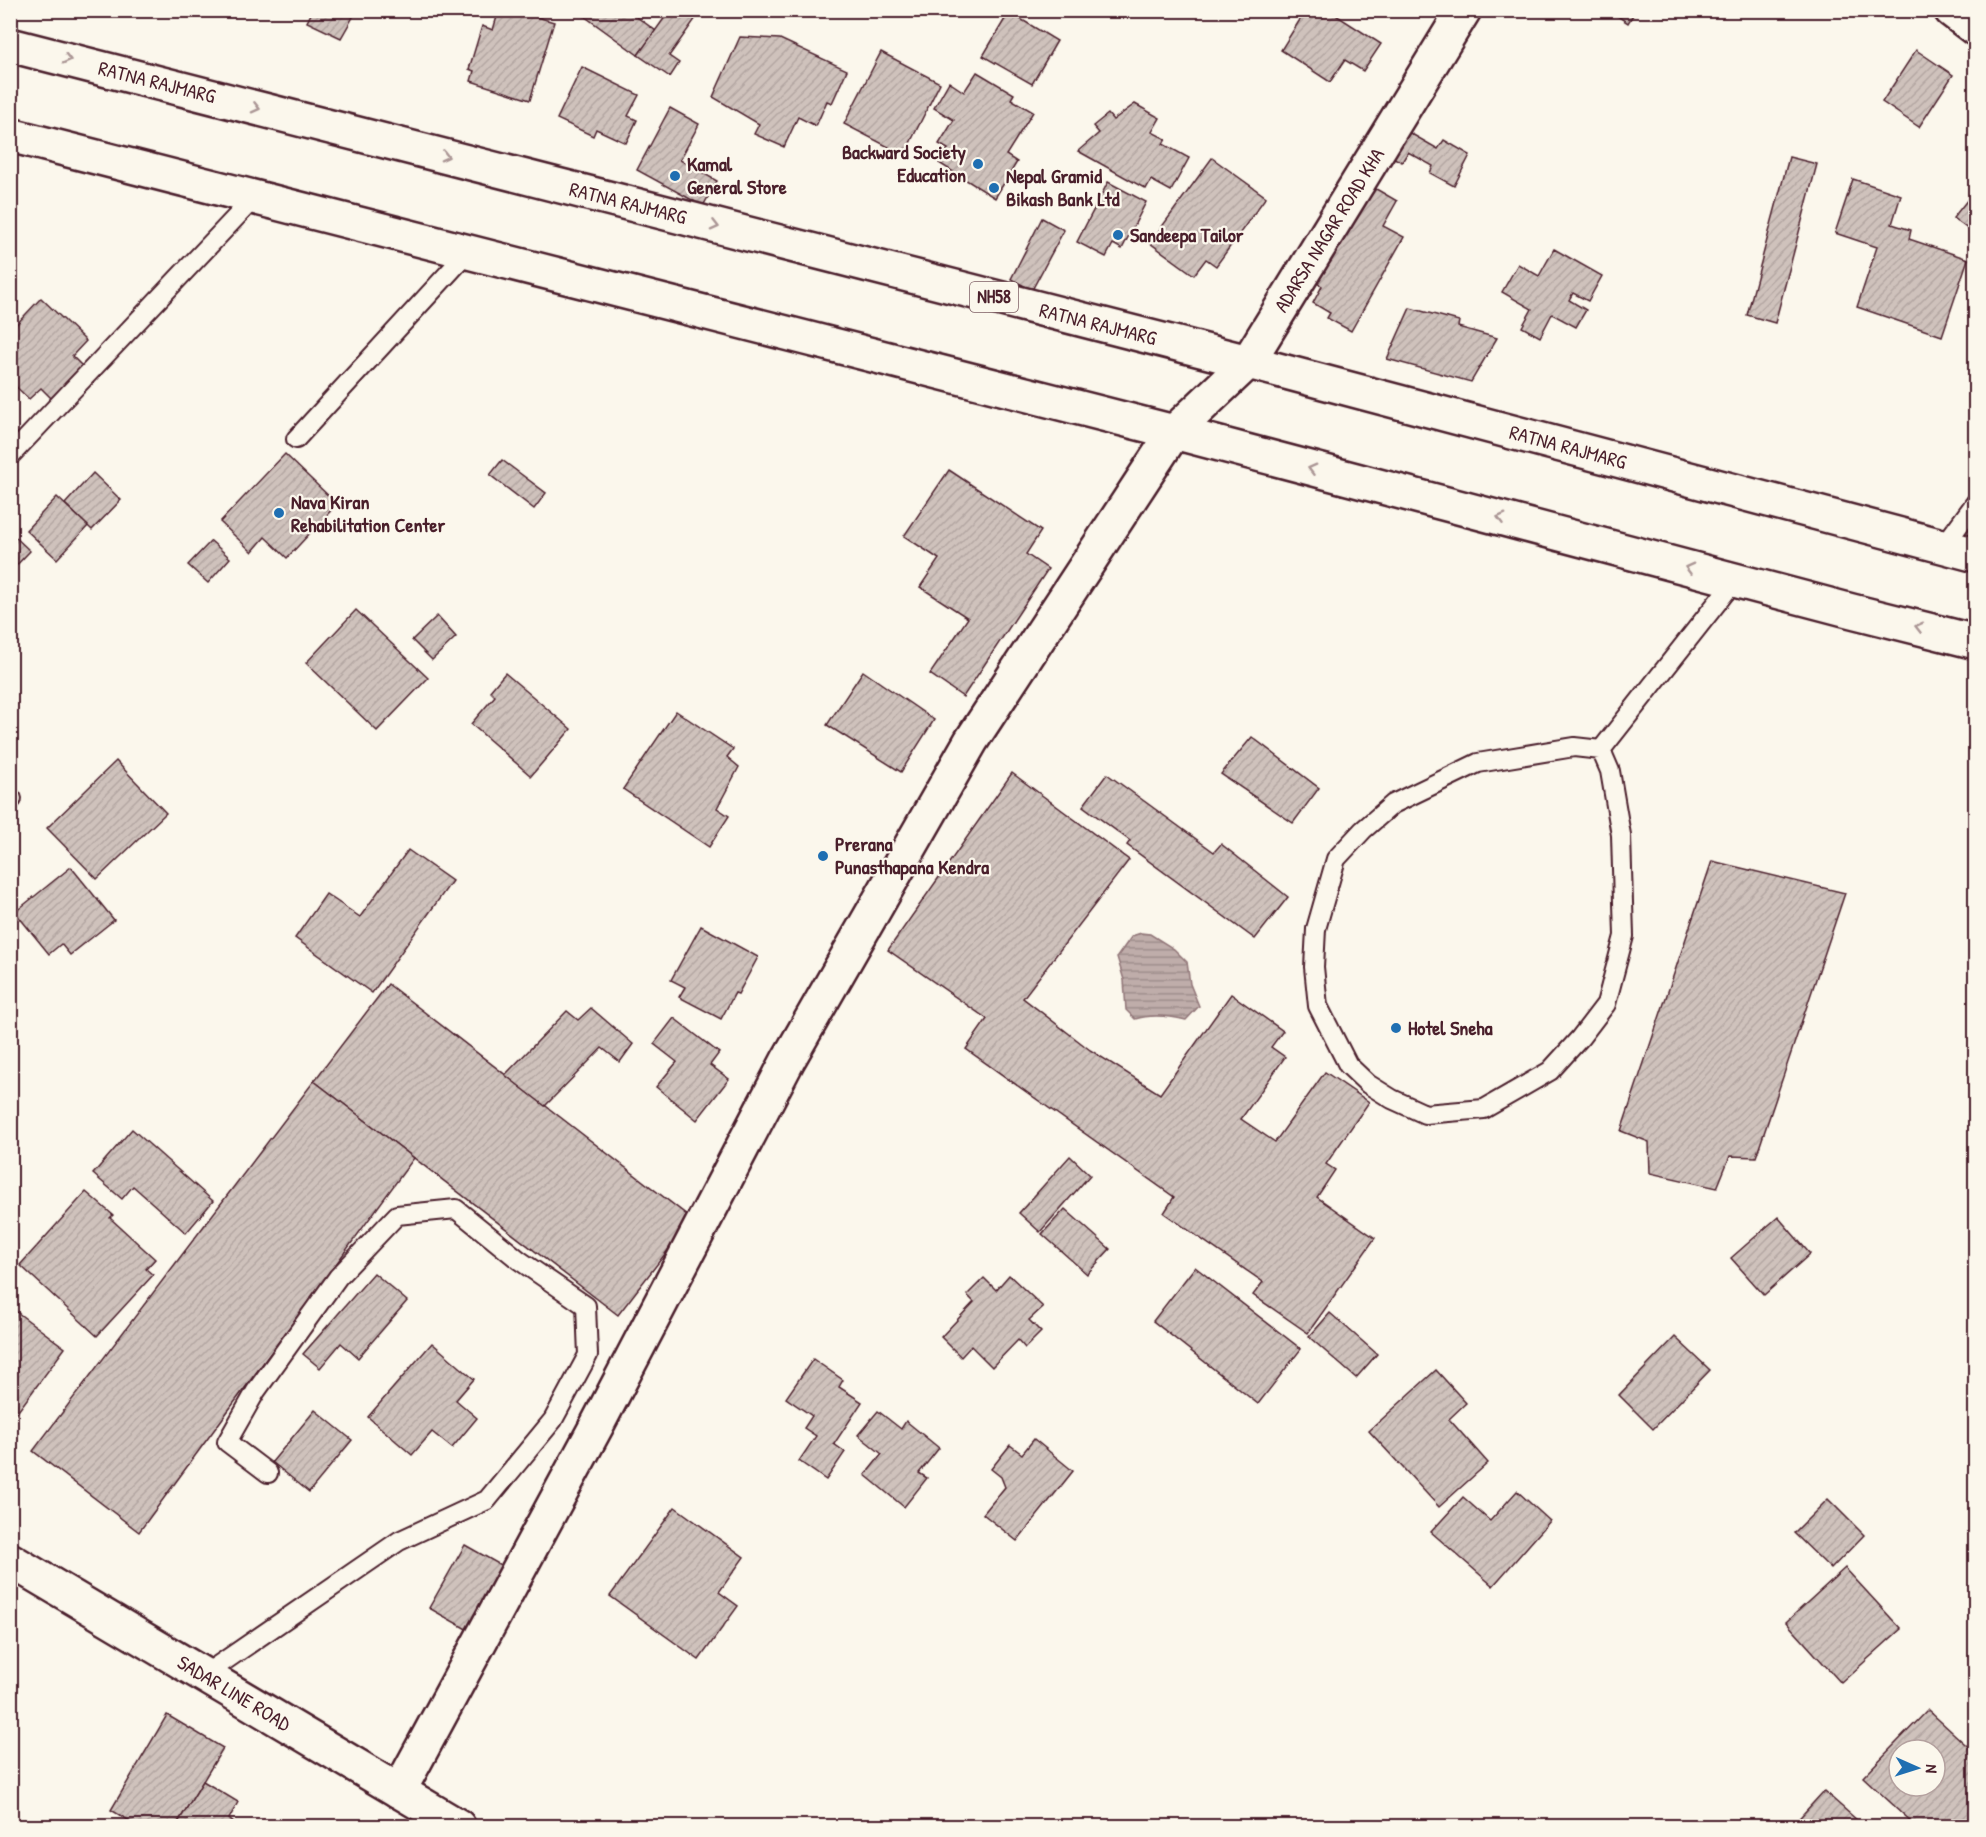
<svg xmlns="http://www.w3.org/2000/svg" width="1986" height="1837" viewBox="0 0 1986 1837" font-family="'Patrick Hand',sans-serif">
<defs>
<pattern id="water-rules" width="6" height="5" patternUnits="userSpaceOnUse" patternTransform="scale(1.5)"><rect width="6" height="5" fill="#bfadaa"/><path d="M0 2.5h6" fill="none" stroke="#9d8c8b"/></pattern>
<pattern id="building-hatch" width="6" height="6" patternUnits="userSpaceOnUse" patternTransform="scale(1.5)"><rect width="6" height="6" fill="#cfc2bc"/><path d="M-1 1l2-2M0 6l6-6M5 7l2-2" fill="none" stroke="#b3a6a2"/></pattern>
</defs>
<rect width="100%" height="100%" fill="#fbf7ec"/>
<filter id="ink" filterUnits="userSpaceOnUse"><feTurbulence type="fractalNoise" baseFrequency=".0167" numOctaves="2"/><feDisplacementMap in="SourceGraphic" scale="12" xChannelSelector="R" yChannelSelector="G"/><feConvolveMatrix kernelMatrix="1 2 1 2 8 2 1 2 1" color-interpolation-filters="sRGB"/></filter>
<g filter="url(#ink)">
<!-- water -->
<path fill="url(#water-rules)" stroke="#907477" stroke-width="1.5" d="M1141 933 1150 934 1174 949 1187 962 1190 984 1199 1006 1186 1020C1170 1016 1151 1014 1135 1019L1126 1010 1124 980 1117 957 1132 936Z"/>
<!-- building -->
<g fill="url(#building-hatch)" stroke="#4a1f2b" stroke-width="1.5" fill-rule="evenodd">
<path d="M313 10H357L341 38 307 22Z"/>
<path d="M499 10H514L554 22 530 100 471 81 474 71 469 69 482 26 493 30Z"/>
<path d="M582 10H627L656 31 638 55 580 13Z"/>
<path d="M670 10H686L696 18 669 56 679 63 670 77 638 55Z"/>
<path d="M1306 10H1328L1381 44 1363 71 1345 60 1330 82 1281 50Z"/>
<path d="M1608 10H1636L1628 23Z"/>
<path d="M1009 12 1057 41 1032 84 983 56Z"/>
<path d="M740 37 780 39 847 70 832 103 827 101 816 126 798 117 784 147 754 134 759 124 713 97Z"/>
<path d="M1916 50 1953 75 1919 127 1882 102Z"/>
<path d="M881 52 940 83 904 155 844 124Z"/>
<path d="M582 67 639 95 628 116 637 120 626 143 596 129 593 136 557 119Z"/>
<path d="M977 72 1014 94 1011 99 1033 112 1006 155 1017 162 995 198 939 163 948 149 939 144 954 120 934 108 949 82 964 92Z"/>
<path d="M1135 104 1160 118 1152 132 1166 139 1163 144 1189 158 1171 191 1151 180 1146 189 1078 151 1099 133 1093 126 1108 114 1113 120Z"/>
<path d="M670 108 699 124 680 160 717 181 703 206 637 170Z"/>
<path d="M1401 128 1438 149 1444 140 1470 155 1454 186 1430 173 1433 166 1408 152 1402 162 1386 154Z"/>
<path d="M1789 157 1817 164 1775 323 1747 315Z"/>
<path d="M1212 158 1266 197 1216 266 1206 259 1194 275 1150 243Z"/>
<path d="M1853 179 1901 195 1892 224 1911 230 1909 239 1968 259 1942 336 1857 307 1877 247 1835 233Z"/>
<path d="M1108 182 1146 202 1122 249 1113 244 1106 257 1077 242Z"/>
<path d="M1364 182 1397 201 1383 226 1404 237 1351 331 1327 318 1330 313 1313 303 1322 286 1310 279Z"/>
<path d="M1976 189V235L1953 218Z"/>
<path d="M1042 218 1064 230 1032 290 1011 279Z"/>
<path d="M1554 249 1602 276 1588 301 1573 293 1569 300 1586 310 1576 327 1552 314 1540 337 1522 327 1532 309 1502 292 1518 264 1539 276Z"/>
<path d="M41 298 86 341 72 356 83 367 52 399 41 388 29 399 10 381V331Z"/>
<path d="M1410 308 1459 321 1458 327 1497 338 1471 382 1387 359Z"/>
<path d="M285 454 337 504 287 558 265 537 252 552 220 522Z"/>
<path d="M502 460 546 493 534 509 490 475Z"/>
<path d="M949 470 1041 531 1026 554 1048 569 963 697 930 674 968 618 920 587 939 559 904 536Z"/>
<path d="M93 473 121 500 92 530 65 504Z"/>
<path d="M57 497 88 526 57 559 26 530Z"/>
<path d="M10 532 30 551 10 572Z"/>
<path d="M211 541 230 558 208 583 188 565Z"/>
<path d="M356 610 428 678 377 731 306 663Z"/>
<path d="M437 616 456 637 432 660 412 640Z"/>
<path d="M863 671 934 720 901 772 827 725Z"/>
<path d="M505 673 571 729 531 776 471 724 495 696 490 691Z"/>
<path d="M676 711 733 749 727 757 739 767 717 808 729 816 709 847 623 789Z"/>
<path d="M1252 737 1319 788 1293 823 1221 774Z"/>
<path d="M116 761 166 813 97 879 47 828Z"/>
<path d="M1012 773 1129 860 1023 998 1090 1050 1160 1094 1231 994 1283 1031 1271 1047 1285 1057 1241 1119 1275 1142 1325 1072 1369 1102 1326 1164 1335 1170 1317 1197 1375 1238 1308 1333 1253 1295 1263 1282 1164 1213 1174 1197 966 1049 987 1019 888 950Z"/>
<path d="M1107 774 1214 852 1221 844 1288 897 1255 939 1127 845 1130 841 1083 806Z"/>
<path d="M408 850 452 881 372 993 295 938 326 894 360 917Z"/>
<path d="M1712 861 1845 893 1756 1157 1730 1156 1717 1188 1650 1173 1649 1142 1621 1131Z"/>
<path d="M71 867 114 920 70 955 61 944 49 954 15 912Z"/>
<path d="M701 926 758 957 738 994 735 993 721 1019 679 997 685 987 671 980Z"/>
<path d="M388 984 692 1219 618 1315 314 1081Z"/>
<path d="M591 1008 633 1044 620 1062 602 1048 545 1106 505 1075 567 1011 578 1020Z"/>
<path d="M674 1018 719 1053 710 1065 729 1079 697 1120 656 1087 677 1062 654 1044Z"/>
<path d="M314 1081 414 1158 139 1532 33 1451Z"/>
<path d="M132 1129 213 1201 186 1233 133 1186 122 1199 93 1174Z"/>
<path d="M1070 1156 1090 1175 1040 1232 1019 1213Z"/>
<path d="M86 1192 113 1215 110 1218 155 1259 146 1269 153 1275 97 1336 20 1265Z"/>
<path d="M1065 1209 1110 1249 1087 1274 1042 1234Z"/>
<path d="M1778 1217 1810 1254 1764 1295 1731 1258Z"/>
<path d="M1195 1267 1301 1349 1258 1404 1153 1321Z"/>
<path d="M374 1273 407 1301 358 1358 341 1343 320 1368 303 1354Z"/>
<path d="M1009 1275 1043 1307 1029 1320 1041 1332 1025 1348 1018 1340 992 1367 971 1346 961 1357 941 1337 974 1302 967 1295 984 1278 996 1290Z"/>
<path d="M10 1307 65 1348 10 1422Z"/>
<path d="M1330 1313 1377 1354 1356 1378 1309 1337Z"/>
<path d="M1675 1337 1710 1370 1653 1429 1619 1395Z"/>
<path d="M432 1343 474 1379 456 1400 477 1418 452 1448 432 1432 412 1455 368 1417Z"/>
<path d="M813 1359 843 1380 839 1387 862 1402 834 1444 845 1452 826 1480 799 1461 816 1436 804 1428 812 1416 786 1398Z"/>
<path d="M1436 1370 1466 1403 1449 1419 1488 1463 1439 1507 1369 1431Z"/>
<path d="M315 1410 352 1440 309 1492 272 1462Z"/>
<path d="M878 1411 901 1429 906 1421 939 1448 919 1473 927 1478 904 1507 865 1475 882 1454 858 1435Z"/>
<path d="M1034 1439 1073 1471 1017 1541 983 1514 1005 1487 1001 1477 991 1469 1010 1445 1022 1454Z"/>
<path d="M1517 1491 1550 1521 1493 1586 1431 1532 1463 1497 1490 1521Z"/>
<path d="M1828 1499 1864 1535 1831 1569 1794 1533Z"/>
<path d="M675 1507 744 1557 719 1592 738 1606 699 1660 610 1596Z"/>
<path d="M465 1545 504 1567 468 1630 429 1608Z"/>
<path d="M1845 1568 1901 1629 1841 1683 1786 1622Z"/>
<path d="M1928 1710 1976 1754V1822L1972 1826H1916L1863 1777ZM1899 1750H1935V1786H1899Z"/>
<path d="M167 1715 223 1748 176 1826H138L111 1810Z"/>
<path d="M203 1781 238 1802 229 1819 235 1824 234 1826H176Z"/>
<path d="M1824 1791 1858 1821 1853 1826H1792Z"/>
</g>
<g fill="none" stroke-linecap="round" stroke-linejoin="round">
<defs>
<g id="lane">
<path d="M296 439 468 252"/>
<path d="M10 456 255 197"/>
<path d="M1943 547 1976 502"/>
<path d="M1574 747 1601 750 1610 771 1621 835 1624 936 1606 1004 1580 1038 1550 1071 1484 1109 1425 1114 1392 1099 1368 1084 1348 1065 1318 1006 1314 967 1316 929 1336 859 1363 830 1393 804 1478 763Z"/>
<path d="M1601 750 1735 580"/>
<path d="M10 800 12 799"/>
<path d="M204 1675 399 1541 487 1500 553 1420 588 1355 586 1306 519 1260 456 1209 397 1215 338 1277 256 1391 227 1442 268 1473"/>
</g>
<path id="street" d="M399 1791 597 1425 788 1060 971 741 1174 432 1248 362 1464 10"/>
<path id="secondary" d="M1951 10 1976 29"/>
<path id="primary" d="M10 1560 458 1826"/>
<g id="highway">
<path d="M10 45 1248 362 1976 555"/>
<path d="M10 135 1174 432 1852 611 1976 642"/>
</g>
</defs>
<!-- lane casing -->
<use href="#lane" stroke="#4a1f2b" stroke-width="22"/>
<!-- street casing -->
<use href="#street" stroke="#4a1f2b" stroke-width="38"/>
<!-- secondary casing -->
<use href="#secondary" stroke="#4a1f2b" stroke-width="38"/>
<!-- primary casing -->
<use href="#primary" stroke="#4a1f2b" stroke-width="38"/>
<!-- highway casing -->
<use href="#highway" stroke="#4a1f2b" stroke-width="38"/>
<!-- lane -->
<use href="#lane" stroke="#fbf7ec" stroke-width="18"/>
<!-- street -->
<use href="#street" stroke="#fbf7ec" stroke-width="33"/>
<!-- secondary -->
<use href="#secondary" stroke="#fbf7ec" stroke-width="33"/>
<!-- primary -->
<use href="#primary" stroke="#fbf7ec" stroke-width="33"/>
<!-- highway -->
<use href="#highway" stroke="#fbf7ec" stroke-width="33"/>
</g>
<!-- one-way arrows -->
<defs><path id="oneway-chevron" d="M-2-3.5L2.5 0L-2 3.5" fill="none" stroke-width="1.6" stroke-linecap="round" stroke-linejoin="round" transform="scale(1.5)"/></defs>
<g stroke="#ab9695">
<use href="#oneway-chevron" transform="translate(67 59) rotate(14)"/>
<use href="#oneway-chevron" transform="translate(256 108) rotate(14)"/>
<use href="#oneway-chevron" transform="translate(445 156) rotate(14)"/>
<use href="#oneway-chevron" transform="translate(715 226) rotate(14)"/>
<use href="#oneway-chevron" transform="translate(1312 469) rotate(-165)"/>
<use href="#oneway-chevron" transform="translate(1501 518) rotate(-165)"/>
<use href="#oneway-chevron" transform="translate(1689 568) rotate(-165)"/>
<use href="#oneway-chevron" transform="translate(1919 627) rotate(-166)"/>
</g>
</g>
<!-- markers -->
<g fill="#1f6fb2" stroke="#fbf7ec" stroke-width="2">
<circle cx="978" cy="164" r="6"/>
<circle cx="675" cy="176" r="6"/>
<circle cx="994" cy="188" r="6"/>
<circle cx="1118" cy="235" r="6"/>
<circle cx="279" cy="513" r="6"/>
<circle cx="823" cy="856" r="6"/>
<circle cx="1396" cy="1028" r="6"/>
</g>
<g text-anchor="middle" stroke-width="4.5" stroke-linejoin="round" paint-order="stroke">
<!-- shield labels -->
<rect fill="#fbf7ec" stroke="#7f6065" stroke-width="1.5" x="970" y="282" width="48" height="30" rx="4.5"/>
<g font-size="18" font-weight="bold" fill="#4a1f2b">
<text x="994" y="303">NH58</text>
</g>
<!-- street labels -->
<g font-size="20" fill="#4a1f2b" stroke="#fbf7ec">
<text transform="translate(157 82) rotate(14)" y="7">RATNA RAJMARG</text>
<text transform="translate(628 203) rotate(14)" y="7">RATNA RAJMARG</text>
<text transform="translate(1329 230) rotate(-58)" y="7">ADARSA NAGAR ROAD KHA</text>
<text transform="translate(1098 324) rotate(14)" y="7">RATNA RAJMARG</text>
<text transform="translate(1568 447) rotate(15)" y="7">RATNA RAJMARG</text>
<text transform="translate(234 1693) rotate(31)" y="7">SADAR LINE ROAD</text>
</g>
<!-- poi labels -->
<g font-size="20" font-weight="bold" fill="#4a1f2b" stroke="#fbf7ec" text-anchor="start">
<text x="966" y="159" text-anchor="end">Backward Society<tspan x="966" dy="23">Education</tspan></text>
<text x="687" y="171">Kamal<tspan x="687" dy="23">General Store</tspan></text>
<text x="1006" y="183">Nepal Gramid<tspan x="1006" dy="23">Bikash Bank Ltd</tspan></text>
<text x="1130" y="242">Sandeepa Tailor</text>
<text x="291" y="509">Nava Kiran<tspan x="291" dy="23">Rehabilitation Center</tspan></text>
<text x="835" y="851">Prerana<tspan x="835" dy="23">Punasthapana Kendra</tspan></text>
<text x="1408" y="1035">Hotel Sneha</text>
</g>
</g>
<!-- margin -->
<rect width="1986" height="1837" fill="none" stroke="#fbf7ec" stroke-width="36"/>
<rect x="18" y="18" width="1950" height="1801" fill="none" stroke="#4a1f2b" stroke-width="2" filter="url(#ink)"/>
<!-- north arrow -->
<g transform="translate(1917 1768) rotate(93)"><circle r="28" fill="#fbf7ec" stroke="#b4a19f" stroke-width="1.5"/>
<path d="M0-4.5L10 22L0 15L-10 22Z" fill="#1f6fb2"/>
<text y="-9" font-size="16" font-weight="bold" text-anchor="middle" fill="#4a1f2b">N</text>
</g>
</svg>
